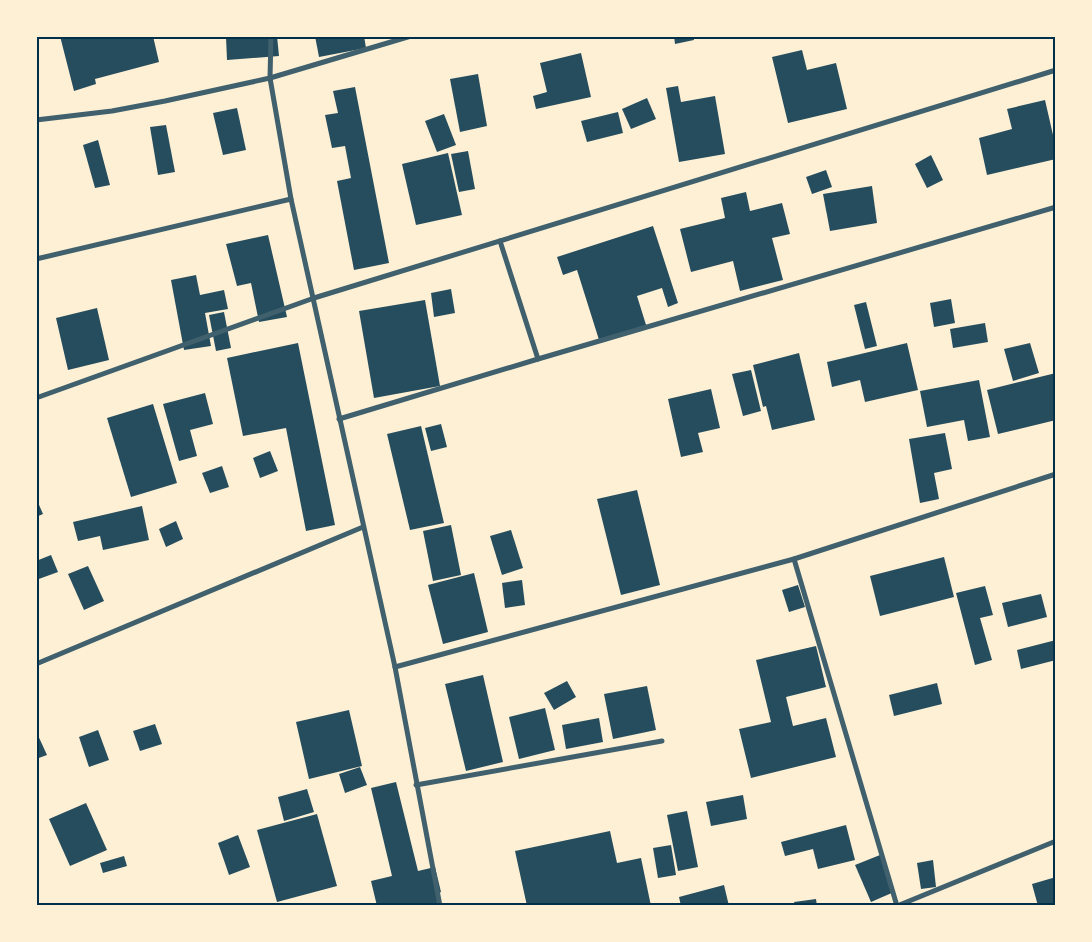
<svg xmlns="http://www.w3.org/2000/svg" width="1092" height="942" viewBox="0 0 1092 942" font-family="'Roboto Condensed',sans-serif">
<rect width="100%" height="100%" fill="#fdf0d5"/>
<!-- building -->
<g fill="#264d5e">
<path d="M60 36H153L159 62 95 79 96 84 74 91Z"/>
<path d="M240 36H277L279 56 227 60 226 37Z"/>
<path d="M315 36H364L366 48 319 57Z"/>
<path d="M674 36H693L694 40 675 44Z"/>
<path d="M802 50 807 70 836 63 847 109 788 123 772 57Z"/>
<path d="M581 53 591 97 536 109 533 96 547 92 540 63Z"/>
<path d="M478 74 487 126 460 132 450 79Z"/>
<path d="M678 86 681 102 715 96 725 154 679 162 666 88Z"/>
<path d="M355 87 389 263 354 270 337 181 351 178 345 146 332 148 325 115 338 113 333 91Z"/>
<path d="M647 98 656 119 631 129 622 109Z"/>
<path d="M1045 100 1056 148V159L987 175 979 138 1012 129 1007 109Z"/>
<path d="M237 108 246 150 223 155 213 113Z"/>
<path d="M618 112 623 133 587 142 581 121Z"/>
<path d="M444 114 456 145 437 152 425 121Z"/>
<path d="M166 125 175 172 158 175 150 127Z"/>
<path d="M98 140 110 185 95 188 83 145Z"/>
<path d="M468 151 475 189 459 192 451 154Z"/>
<path d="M448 153 462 215 416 225 402 164Z"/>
<path d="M931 155 943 180 927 188 915 164Z"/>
<path d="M826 170 832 187 812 194 806 177Z"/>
<path d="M872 186 877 223 830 231 823 194Z"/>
<path d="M746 192 750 211 782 203 790 234 772 238 783 280 740 291 733 261 691 272 680 229 725 218 721 198Z"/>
<path d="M653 226 678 303 668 307 662 288 637 296 647 328 600 343 577 270 563 275 557 257Z"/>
<path d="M268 235 287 317 259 322 251 283 237 286 226 244Z"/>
<path d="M196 275 200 295 224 290 228 309 205 313 211 346 184 350 171 280Z"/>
<path d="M451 289 455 313 434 317 431 293Z"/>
<path d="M951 299 955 323 934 327 930 303Z"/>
<path d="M425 300 440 386 374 398 359 311Z"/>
<path d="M866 302 877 346 865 349 854 305Z"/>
<path d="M97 308 109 360 68 370 56 318Z"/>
<path d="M224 312 231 348 216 351 209 315Z"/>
<path d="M985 323 988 342 953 348 950 329Z"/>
<path d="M298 343 335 525 306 531 286 428 243 436 227 358Z"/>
<path d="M907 343 918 390 865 402 860 380 832 387 827 362Z"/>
<path d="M1030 343 1039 373 1013 381 1004 349Z"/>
<path d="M799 353 815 420 772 430 766 406 763 407 753 365Z"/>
<path d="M751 370 761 411 743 416 732 374Z"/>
<path d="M1056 373V420L998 434 987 390Z"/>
<path d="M979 380 990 437 968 441 964 420 927 427 920 391Z"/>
<path d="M711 389 720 428 698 433 703 452 681 457 668 399Z"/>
<path d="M205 393 213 424 190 430 197 456 179 461 163 404Z"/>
<path d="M153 404 177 483 131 497 107 418Z"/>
<path d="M441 424 447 447 431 451 425 428Z"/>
<path d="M421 426 444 523 410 530 387 434Z"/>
<path d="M945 433 952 469 934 473 939 499 920 503 909 439Z"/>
<path d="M270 451 278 471 260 478 253 458Z"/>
<path d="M222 466 229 487 210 493 202 473Z"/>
<path d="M637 490 660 585 621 595 597 499Z"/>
<path d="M36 498 43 514 36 517Z"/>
<path d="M142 506 149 540 103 550 100 536 78 541 73 522Z"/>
<path d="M176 521 183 539 166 547 159 529Z"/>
<path d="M451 525 461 575 433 581 423 531Z"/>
<path d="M511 530 523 568 502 575 490 536Z"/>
<path d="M51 555 58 572 36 580V561Z"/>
<path d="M944 557 954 597 880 616 870 576Z"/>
<path d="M88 566 104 601 84 610 68 574Z"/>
<path d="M474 573 488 632 443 644 428 585Z"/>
<path d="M522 580 525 605 505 608 502 583Z"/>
<path d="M798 585 805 607 789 612 782 590Z"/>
<path d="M985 586 993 615 980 618 992 660 975 665 956 593Z"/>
<path d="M1041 594 1047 617 1008 627 1002 603Z"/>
<path d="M1056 640V660L1021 669 1017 650Z"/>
<path d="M816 646 826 687 786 697 793 726 826 718 836 757 751 778 739 729 771 722 756 660Z"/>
<path d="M483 675 503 762 466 771 445 684Z"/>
<path d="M567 681 576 697 554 710 544 693Z"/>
<path d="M937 683 942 704 894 716 889 695Z"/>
<path d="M647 686 656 730 613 739 604 694Z"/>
<path d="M545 708 555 750 519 759 509 717Z"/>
<path d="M349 710 362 766 309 779 296 722Z"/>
<path d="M599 718 603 742 566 749 562 725Z"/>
<path d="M155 724 162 744 140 751 133 731Z"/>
<path d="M98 730 109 760 89 767 79 737Z"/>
<path d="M36 731 47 755 36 759Z"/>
<path d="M360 767 367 785 345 793 339 774Z"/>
<path d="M396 782 418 871 435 867 441 892 437 894 440 906H377L371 881 392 876 371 788Z"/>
<path d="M307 789 314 812 284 821 278 797Z"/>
<path d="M743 795 747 819 711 826 706 802Z"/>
<path d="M86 803 107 850 70 866 49 819Z"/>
<path d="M687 811 698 867 678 871 667 815Z"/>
<path d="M317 814 337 886 277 902 257 830Z"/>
<path d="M846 825 855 860 818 869 813 849 785 856 781 842Z"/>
<path d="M610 831 617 863 641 858 651 906H527L515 851Z"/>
<path d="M238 835 250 867 229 875 218 843Z"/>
<path d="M671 845 676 875 658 878 653 848Z"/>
<path d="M880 855 894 892 871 902 855 865Z"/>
<path d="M124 856 127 866 103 873 100 863Z"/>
<path d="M933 860 936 887 921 889 917 863Z"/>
<path d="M1056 877V906H1038L1032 884Z"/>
<path d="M724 885 729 906H681L679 897Z"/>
<path d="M816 899 817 906H795L794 902Z"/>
</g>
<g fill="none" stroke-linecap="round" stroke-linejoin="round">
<!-- minor -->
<g stroke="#3f606c" stroke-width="5">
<path d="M271 36 270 78 291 199 395 667 440 906"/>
<path d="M36 120 112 111 165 101 270 78 411 36"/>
<path d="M500 241 538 359"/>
<path d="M36 259 291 199"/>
<path d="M36 398 314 298 1056 70"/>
<path d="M339 419 538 359 1056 207"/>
<path d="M794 559 897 906"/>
<path d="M36 664 363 527"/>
<path d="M395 667 794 559 1056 474"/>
<path d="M416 785 662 741"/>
<path d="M897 906 1056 841"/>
</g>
</g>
<!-- border -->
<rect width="1092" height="942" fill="none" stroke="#fdf0d5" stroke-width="75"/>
<rect x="38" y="38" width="1016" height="866" fill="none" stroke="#003049" stroke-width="2"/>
</svg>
